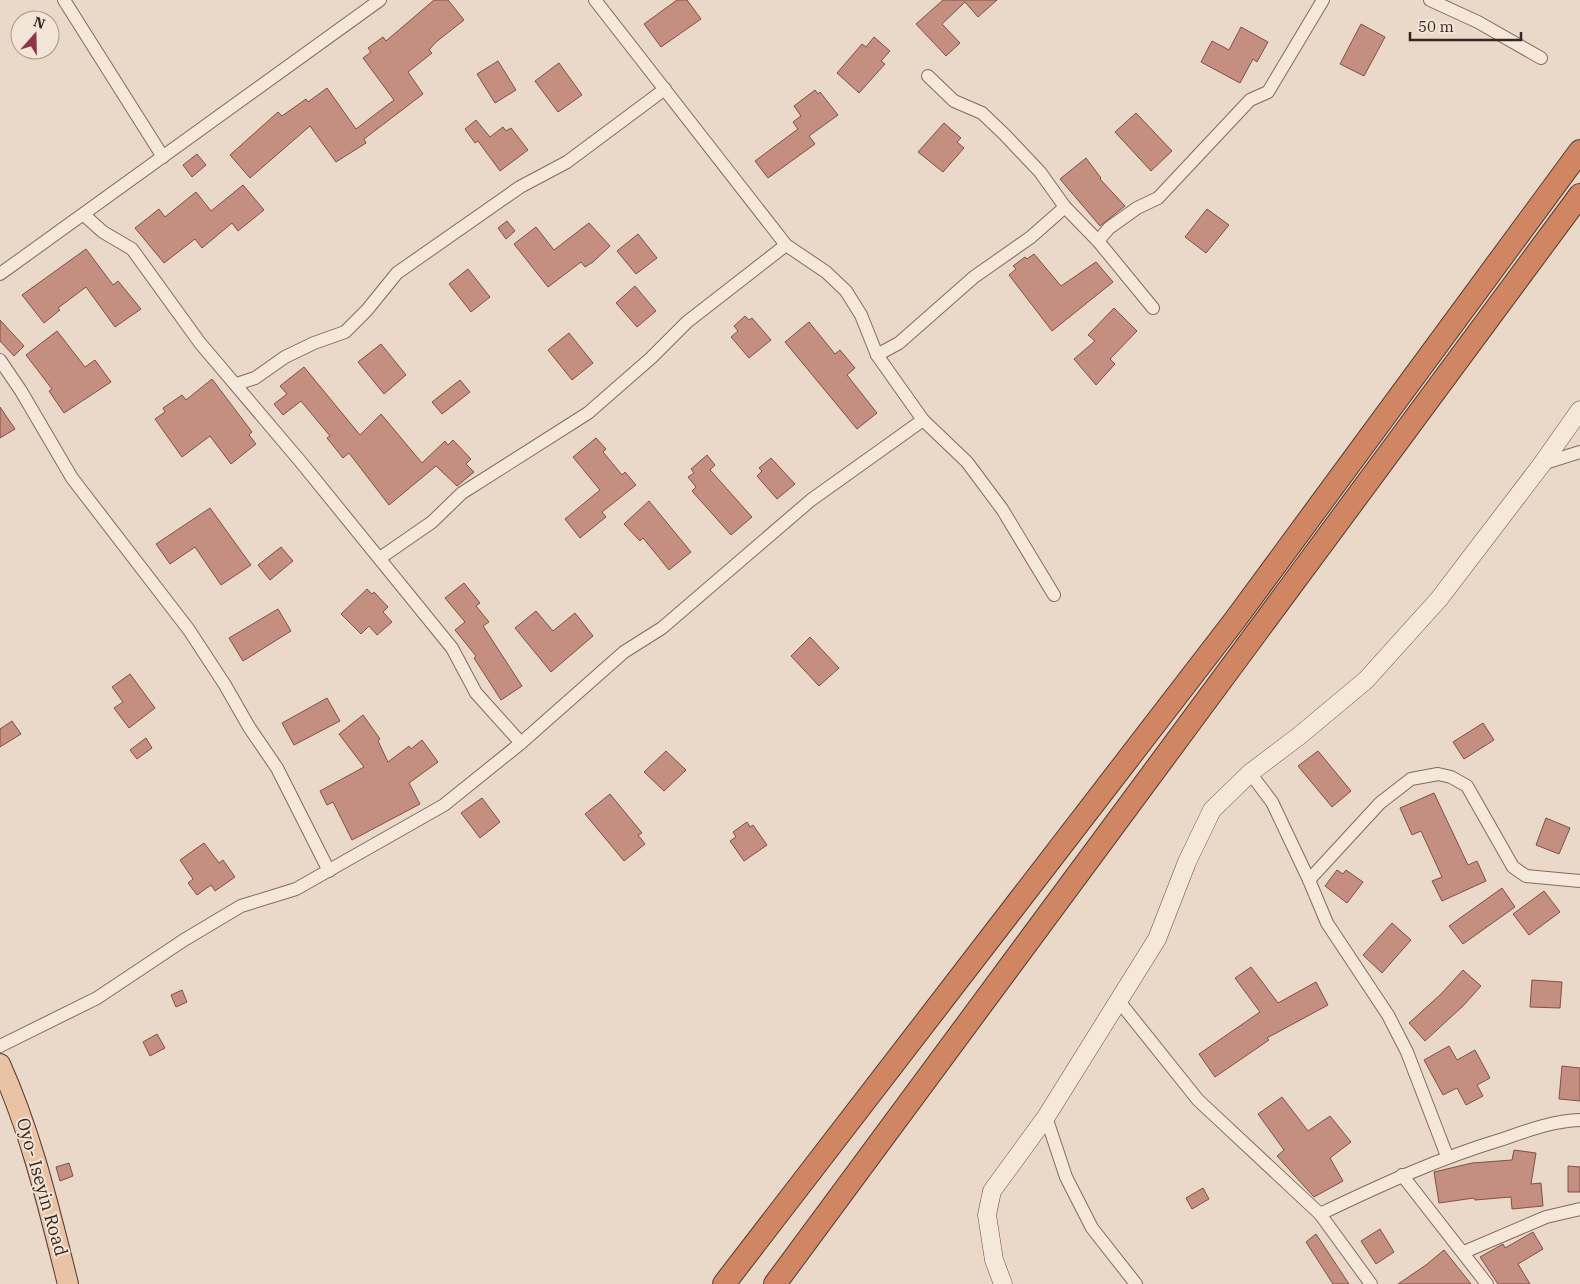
<svg xmlns="http://www.w3.org/2000/svg" width="1580" height="1284" viewBox="0 0 1580 1284" font-family="'IBM Plex Serif',serif">
<rect width="100%" height="100%" fill="#ead8c8"/>
<!-- building -->
<g fill="#c48e81" stroke="#815047">
<path d="M434 0H448L464 20 436 42 429 50 432 53 408 72 423 94 364 139 366 143 336 162 310 126 250 178 230 155 278 112 282 116 306 99 308 102 327 88 356 129 394 100 363 58 371 52 368 48 383 37 386 41Z"/>
<path d="M677 0H687L701 19 661 47 644 24Z"/>
<path d="M943 0H997L978 17 965 2 942 24 960 43 946 56 916 24Z"/>
<path d="M1361 24 1385 37 1364 76 1340 64Z"/>
<path d="M1241 27 1268 42 1257 62 1253 59 1240 83 1201 62 1212 41 1229 50Z"/>
<path d="M874 37 890 51 881 61 885 64 859 93 837 73 862 44 866 47Z"/>
<path d="M498 61 516 90 495 103 477 74Z"/>
<path d="M559 63 582 95 558 112 535 81Z"/>
<path d="M815 90 818 94 820 92 838 115 809 136 815 144 768 178 755 161 798 129 793 122 801 116 794 106Z"/>
<path d="M1136 113 1172 151 1151 171 1115 132Z"/>
<path d="M476 120 490 137 503 127 506 131 511 128 528 150 500 171 478 141 475 143 465 129Z"/>
<path d="M944 123 961 138 957 142 964 148 943 172 918 152Z"/>
<path d="M197 154 206 165 192 177 183 165Z"/>
<path d="M1086 158 1101 178 1100 179 1125 206 1100 226 1060 179Z"/>
<path d="M243 185 264 210 238 231 232 223 202 248 195 239 164 263 135 228 159 209 165 217 196 192 211 211Z"/>
<path d="M1207 209 1229 225 1206 253 1185 237Z"/>
<path d="M507 221 515 231 506 239 498 228Z"/>
<path d="M589 223 610 246 593 262 585 267 581 262 548 287 514 244 536 227 554 250Z"/>
<path d="M638 234 657 258 636 274 617 251Z"/>
<path d="M86 249 113 285 118 281 141 309 115 327 86 287 58 308 60 310 44 323 22 295Z"/>
<path d="M1034 254 1061 286 1096 262 1113 282 1052 331 1009 275 1016 269 1013 266 1025 257 1027 259Z"/>
<path d="M468 269 490 297 471 312 449 284Z"/>
<path d="M635 286 656 311 637 327 616 303Z"/>
<path d="M1114 308 1137 331 1110 359 1115 364 1096 385 1074 359 1095 341 1088 335Z"/>
<path d="M745 316 749 320 752 318 771 340 749 358 731 337 738 331 734 326Z"/>
<path d="M0 320 24 346 14 356 0 341Z"/>
<path d="M809 322 835 354 840 350 855 368 847 375 877 413 857 429 785 342Z"/>
<path d="M57 331 85 367 95 360 111 382 64 413 49 391 52 389 26 355Z"/>
<path d="M569 333 593 363 572 380 548 350Z"/>
<path d="M381 344 406 375 384 394 358 362Z"/>
<path d="M304 367 360 435 381 414 422 463 445 441 448 445 453 440 471 459 466 464 474 472 457 486 436 466 389 505 349 453 343 458 327 438 330 436 301 401 283 415 274 404 287 394 280 386Z"/>
<path d="M212 379 252 432 249 435 256 444 231 464 210 436 182 457 155 419 165 412 163 408 182 395 186 400Z"/>
<path d="M460 380 470 392 442 414 432 402Z"/>
<path d="M0 407 15 429 0 438Z"/>
<path d="M596 438 606 449 603 452 622 475 625 472 636 485 602 512 606 517 580 538 565 519 600 490 573 457Z"/>
<path d="M707 455 715 465 710 470 752 517 731 535 692 491 696 487 688 477 694 473 691 469Z"/>
<path d="M771 458 795 484 777 499 757 476 762 471 759 468Z"/>
<path d="M649 501 691 552 669 570 643 538 640 541 624 524Z"/>
<path d="M210 508 251 565 221 585 195 547 170 564 156 544Z"/>
<path d="M281 547 293 561 270 580 258 565Z"/>
<path d="M464 583 480 603 476 606 489 622 483 626 522 686 501 700 474 658 476 656 455 630 465 622 445 598Z"/>
<path d="M367 589 372 594 374 592 388 607 383 612 392 622 377 635 369 626 361 634 341 614Z"/>
<path d="M278 609 291 631 243 661 229 638Z"/>
<path d="M536 611 553 631 575 613 593 636 551 672 515 628Z"/>
<path d="M810 637 839 668 819 686 791 656Z"/>
<path d="M130 674 155 708 129 728 114 708 123 702 112 687Z"/>
<path d="M327 698 340 721 294 745 282 723Z"/>
<path d="M363 715 380 739 378 741 388 762 409 746 411 749 422 740 438 762 409 783 420 804 352 840 333 802 327 805 320 791 364 767 339 734Z"/>
<path d="M12 721 21 734 0 747V729Z"/>
<path d="M1483 723 1494 740 1464 759 1453 742Z"/>
<path d="M146 738 152 748 137 759 130 750Z"/>
<path d="M666 751 686 770 664 791 644 772Z"/>
<path d="M1318 751 1351 791 1332 807 1298 766Z"/>
<path d="M1434 793 1468 865 1477 861 1486 881 1442 901 1432 881 1442 877 1421 831 1412 835 1400 808Z"/>
<path d="M610 794 642 833 638 835 645 844 624 861 585 814Z"/>
<path d="M482 798 500 822 480 838 461 813Z"/>
<path d="M1546 818 1570 828 1559 854 1536 845Z"/>
<path d="M747 822 750 827 753 825 767 845 744 861 730 841 736 837 733 832Z"/>
<path d="M204 843 219 863 223 860 235 877 215 891 211 885 197 895 188 883 193 879 180 860Z"/>
<path d="M1337 870 1343 874 1346 870 1363 882 1347 903 1325 886Z"/>
<path d="M1502 888 1515 907 1463 944 1449 926Z"/>
<path d="M1544 891 1560 912 1529 935 1513 914Z"/>
<path d="M1392 923 1411 940 1382 973 1363 955Z"/>
<path d="M1251 967 1278 1003 1316 982 1328 1005 1267 1038 1269 1040 1215 1077 1199 1054 1260 1012 1235 978Z"/>
<path d="M1463 970 1481 986 1463 1006 1425 1041 1409 1023 1441 994Z"/>
<path d="M1532 980 1562 982 1560 1008 1530 1007Z"/>
<path d="M182 990 187 1002 176 1007 171 995Z"/>
<path d="M157 1034 165 1048 150 1056 143 1042Z"/>
<path d="M1449 1046 1457 1060 1475 1050 1490 1078 1477 1085 1483 1096 1466 1105 1457 1088 1443 1095 1424 1060Z"/>
<path d="M1562 1066 1580 1068V1101L1559 1099Z"/>
<path d="M1282 1097 1308 1131 1330 1116 1351 1142 1330 1158 1343 1181 1314 1197 1277 1156 1284 1150 1258 1114Z"/>
<path d="M1514 1150 1536 1153 1531 1184 1541 1183 1543 1206 1512 1209 1511 1197 1475 1200 1474 1198 1439 1203 1434 1172 1472 1163 1512 1160Z"/>
<path d="M69 1163 73 1176 60 1181 56 1167Z"/>
<path d="M1568 1166 1580 1167V1192H1568Z"/>
<path d="M1203 1188 1209 1199 1192 1209 1186 1198Z"/>
<path d="M1380 1229 1394 1252 1376 1264 1361 1241Z"/>
<path d="M1533 1232 1543 1249 1518 1264 1530 1284H1498L1480 1257 1503 1244 1505 1248Z"/>
<path d="M1316 1234 1349 1284H1333L1306 1242Z"/>
<path d="M1444 1250 1471 1284H1398L1426 1265Z"/>
</g>
<g fill="none" stroke-linecap="round" stroke-linejoin="round">
<defs>
<g id="street">
<path d="M64 0 163 157"/>
<path d="M595 0 786 245 826 272 846 291 861 315 877 355 923 420 967 462 1002 509 1054 595"/>
<path d="M1430 0 1478 22 1541 58"/>
<path d="M928 76 954 101 982 113 1005 135 1040 172 1065 207 1098 241 1153 308"/>
<path d="M84 215 103 232 132 249 200 343 300 461 452 648 476 693 521 743"/>
<path d="M1098 241 1109 228 1137 208 1158 198 1250 100 1268 92 1323 0"/>
<path d="M0 274 380 0"/>
<path d="M877 355 899 343 974 277 1031 237 1065 207"/>
<path d="M0 360 21 391 72 478 189 630 225 685 249 727 277 768 329 871"/>
<path d="M237 384 255 378 285 357 314 343 345 332 367 310 397 273 520 187 567 162 665 89"/>
<path d="M1542 464 1580 452"/>
<path d="M380 558 432 522 462 493 588 413 651 358 687 322 786 245"/>
<path d="M1250 773 1272 802 1309 880 1327 923 1388 1015 1407 1052 1447 1156"/>
<path d="M1309 880 1380 803 1411 779 1438 774 1451 777 1467 786 1513 867 1526 876 1580 881"/>
<path d="M1118 1000 1198 1100 1320 1214 1371 1284"/>
<path d="M0 1046 97 998 184 940 241 906 296 889 444 805 521 743 624 652 662 628 811 500 923 420"/>
<path d="M1046 1117 1066 1177 1092 1228 1136 1284"/>
<path d="M1402 1175 1487 1284"/>
<path d="M1320 1214C1383 1184 1437 1159 1503 1139 1529 1130 1553 1121 1580 1120"/>
<path d="M1464 1252 1546 1217 1580 1209"/>
</g>
<path id="secondary" d="M1003 1284 994 1260 987 1215 992 1191 1046 1117 1157 939 1187 862 1212 810 1250 773 1299 736 1366 680 1439 599 1542 464 1580 410"/>
<path id="primary" d="M0 1064C32 1135 49 1209 68 1284"/>
<g id="highway">
<path d="M724 1284 1235 620 1580 151"/>
<path d="M775 1284 1580 195"/>
</g>
</defs>
<!-- street casing -->
<use href="#street" stroke="#846a5f" stroke-width="14"/>
<!-- secondary casing -->
<use href="#secondary" stroke="#664b42" stroke-width="19"/>
<!-- primary casing -->
<use href="#primary" stroke="#523a32" stroke-width="22"/>
<!-- highway casing -->
<use href="#highway" stroke="#523a32" stroke-width="24"/>
<!-- street -->
<use href="#street" stroke="#f5e7da" stroke-width="12"/>
<!-- secondary -->
<use href="#secondary" stroke="#f5e7da" stroke-width="18"/>
<!-- primary -->
<use href="#primary" stroke="#e9c3a4" stroke-width="20"/>
<!-- highway -->
<use href="#highway" stroke="#d08662" stroke-width="22"/>
</g>
<g text-anchor="middle" stroke-width="4" stroke-linejoin="round" paint-order="stroke">
<!-- street labels -->
<g font-size="18" fill="#362621" stroke="#f2e4d6">
<text transform="translate(42 1187) rotate(74)" y="6">Oyo- Iseyin Road</text>
</g>
</g>
<!-- north arrow -->
<g transform="translate(35 35) rotate(20)"><circle r="24" fill="#f2e4d6" stroke="#a7988e"/>
<path d="M0-4L9 19L0 12L-9 19Z" fill="#8d354a"/>
<text y="-8" font-size="14" font-weight="bold" text-anchor="middle" fill="#362621">N</text>
</g>
<!-- scale -->
<path d="M1410 32v8h111v-8" fill="none" stroke="#362621" stroke-width="2.5"/>
<text x="1418" y="32" font-size="15" fill="#362621" stroke="#f2e4d6" stroke-width="4" paint-order="stroke">50 m</text>
</svg>
